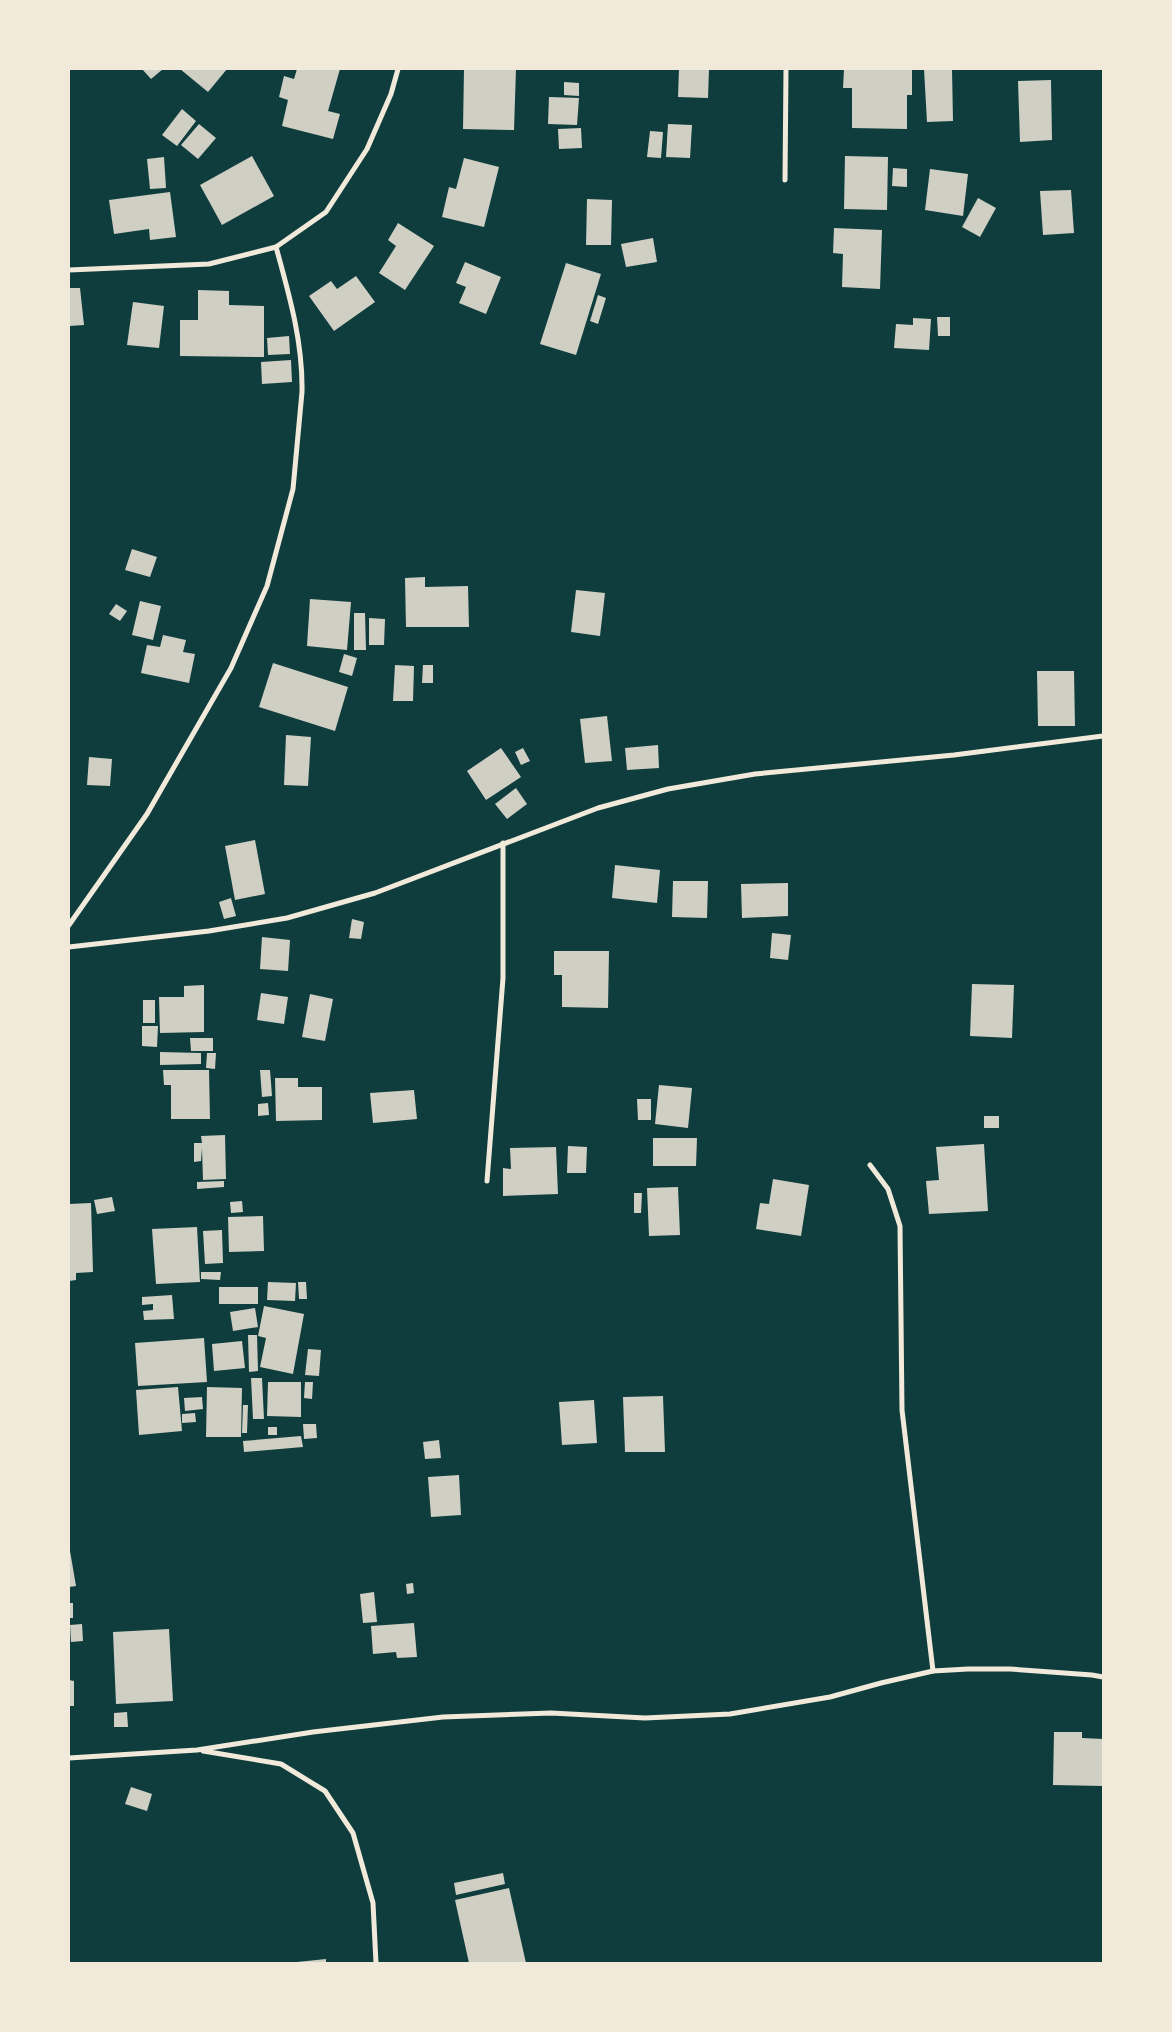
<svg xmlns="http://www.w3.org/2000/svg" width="1172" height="2032" viewBox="0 0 1172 2032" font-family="Karla,sans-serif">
<rect width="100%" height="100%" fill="#0f3d3e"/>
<!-- building -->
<g fill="#cfcfc3">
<path d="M142 69H163L151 79Z"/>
<path d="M180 69H227L208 92Z"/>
<path d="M297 69H340L328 111 340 114 333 139 282 126 288 100 279 97 284 76 294 79Z"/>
<path d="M464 69H516L514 130 463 129Z"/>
<path d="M679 69H709L708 98 678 97Z"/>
<path d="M844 69H912V95H907V129L852 128V88H843Z"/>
<path d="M924 69H952L953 121 927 122Z"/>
<path d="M1051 80 1052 140 1020 142 1018 81Z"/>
<path d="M564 82 579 83V96L564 95Z"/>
<path d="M549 97 579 98 577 125 548 124Z"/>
<path d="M182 109 196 121 177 146 162 135Z"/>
<path d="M199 124 216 138 198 159 181 145Z"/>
<path d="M668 124 692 125 690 158 666 157Z"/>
<path d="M581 128 582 148 559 149 558 129Z"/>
<path d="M650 131 663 132 661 158 647 157Z"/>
<path d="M252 156 274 196 222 225 200 185Z"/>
<path d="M845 156 888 157 887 210 844 209Z"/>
<path d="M164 157 166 188 150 189 147 159Z"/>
<path d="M464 158 499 167 484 227 442 217 449 187 456 189Z"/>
<path d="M893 168 907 169V187L892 186Z"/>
<path d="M930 169 968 174 963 216 925 210Z"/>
<path d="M1071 190 1074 233 1043 235 1040 191Z"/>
<path d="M170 192 176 237 150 240 149 229 114 234 109 200Z"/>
<path d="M978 198 996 208 980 237 962 227Z"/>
<path d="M587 199 612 200 611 245H586Z"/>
<path d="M398 223 434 246 405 290 379 273 396 246 388 240Z"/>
<path d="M834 228 882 230 880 289 842 287 843 254 833 253Z"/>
<path d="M653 238 657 262 626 267 621 244Z"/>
<path d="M465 262 501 277 486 314 459 303 466 287 456 283Z"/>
<path d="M566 263 601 274 576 355 540 344Z"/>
<path d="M356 276 375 302 334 331 309 296 331 281 337 289Z"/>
<path d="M69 288H80L84 325 69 326Z"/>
<path d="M198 290 229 291V305L264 306V357L180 356V320H198Z"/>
<path d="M598 295 606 298 598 324 590 321Z"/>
<path d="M133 302 164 306 159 348 127 345Z"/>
<path d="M937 317H950V336H938Z"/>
<path d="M913 318 931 319 929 350 894 348 896 324 913 325Z"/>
<path d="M289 336 290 354 268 355 267 338Z"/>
<path d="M291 360 292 382 262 384 261 362Z"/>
<path d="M132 549 157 557 150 577 125 570Z"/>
<path d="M425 577V587L468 586 469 627H406L405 578Z"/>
<path d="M576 590 605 593 600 636 571 632Z"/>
<path d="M310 599 351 602 347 650 307 646Z"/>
<path d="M140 601 161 606 153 640 132 635Z"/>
<path d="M116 604 127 611 120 621 109 614Z"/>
<path d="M354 613H365L366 650H354Z"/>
<path d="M369 618 385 619 384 645H369Z"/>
<path d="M163 635 186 640 183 652 195 654 189 683 141 673 147 645 160 647Z"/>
<path d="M344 654 357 658 352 676 339 672Z"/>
<path d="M273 663 348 687 335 731 259 707Z"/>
<path d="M395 665 414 666 413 701H393Z"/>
<path d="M423 665H433V683H422Z"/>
<path d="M1037 671H1074L1075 726H1038Z"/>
<path d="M607 716 612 761 585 763 580 719Z"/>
<path d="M286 735 311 737 308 786 284 785Z"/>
<path d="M658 745 659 768 627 770 625 748Z"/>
<path d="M501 748 521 777 486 800 467 771Z"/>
<path d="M523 748 530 761 521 765 515 752Z"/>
<path d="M89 757 112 759 110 786 87 785Z"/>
<path d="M516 788 527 804 507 819 495 804Z"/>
<path d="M255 840 265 894 235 900 225 846Z"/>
<path d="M615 865 660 870 657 903 612 898Z"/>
<path d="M673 881H708L707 918 672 917Z"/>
<path d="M788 883V916L742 918 741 884Z"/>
<path d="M231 898 236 916 224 919 219 902Z"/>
<path d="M352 919 364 922 361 939 349 938Z"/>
<path d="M772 933 791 935 788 960 770 958Z"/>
<path d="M262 937 290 940 288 971 260 969Z"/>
<path d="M554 951H609L608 1008 562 1007V975H554Z"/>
<path d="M972 984 1014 985 1012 1038 970 1036Z"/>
<path d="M204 985V1032L160 1033 159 997H184V986Z"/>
<path d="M261 993 288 997 284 1024 257 1020Z"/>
<path d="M310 994 333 999 325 1041 302 1037Z"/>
<rect x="143" y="1000" width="12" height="23"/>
<path d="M142 1026H158L157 1047 142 1046Z"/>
<path d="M190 1038H213V1051H191Z"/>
<path d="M160 1052 201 1053V1064L160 1065Z"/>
<path d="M207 1053H216L215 1069 206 1068Z"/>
<path d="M163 1070H209L210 1119H171V1085H164Z"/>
<path d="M260 1070H270L272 1096 262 1097Z"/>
<path d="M275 1078H298V1087H322V1120L276 1121Z"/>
<path d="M659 1085 692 1088 688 1128 655 1124Z"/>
<path d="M414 1090 417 1119 373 1123 370 1093Z"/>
<path d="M637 1099H651V1120H638Z"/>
<path d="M268 1103 269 1115 258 1116V1104Z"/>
<rect x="984" y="1116" width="15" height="12"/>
<path d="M225 1135 226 1179 203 1180 202 1148 201 1161 194 1162V1143H202L201 1136Z"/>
<path d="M653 1138H697L696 1166H653Z"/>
<path d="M984 1144 988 1211 929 1214 926 1181 939 1180 936 1147Z"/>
<path d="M568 1146 587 1147 586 1173H567Z"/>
<path d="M556 1147 558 1194 503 1196V1168L511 1169 510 1148Z"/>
<path d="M773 1179 809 1185 801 1236 756 1229 760 1203 769 1204Z"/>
<path d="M224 1181V1187L197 1189V1182Z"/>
<path d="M678 1187 680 1235 649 1236 647 1188Z"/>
<path d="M634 1193H642L641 1213H634Z"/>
<path d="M112 1197 115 1211 97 1214 94 1200Z"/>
<path d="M242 1201 243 1212 231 1213 230 1202Z"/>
<path d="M91 1203 93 1272 76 1273V1280L69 1281V1204Z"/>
<path d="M263 1216 264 1251 229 1252 228 1217Z"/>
<path d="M197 1227 200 1282 156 1284 152 1229Z"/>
<path d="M222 1230 223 1263 205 1264 203 1231Z"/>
<path d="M201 1272H221L220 1280 201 1279Z"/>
<path d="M268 1282 296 1283 295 1301 267 1300Z"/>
<path d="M298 1282H306L307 1299H299Z"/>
<rect x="219" y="1287" width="39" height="17"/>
<path d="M172 1295 174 1319 144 1320 143 1311 153 1310V1304L142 1305V1297Z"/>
<path d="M264 1306 304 1314 293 1374 260 1367 266 1338 258 1336Z"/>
<path d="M255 1308 258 1327 233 1331 230 1312Z"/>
<path d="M248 1335H257L258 1371 249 1372Z"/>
<path d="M204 1338 207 1382 138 1386 135 1343Z"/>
<path d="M242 1341 245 1368 214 1371 212 1344Z"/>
<path d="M308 1349 321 1350 319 1376 305 1375Z"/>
<path d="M251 1378H262L264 1419H253Z"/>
<path d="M268 1382H301V1417L267 1416Z"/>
<path d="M305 1382H313L312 1399 304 1398Z"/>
<path d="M178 1387 182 1431 139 1435 136 1390Z"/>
<path d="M207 1387 242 1388 241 1437H206Z"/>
<path d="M663 1396 665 1452H625L623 1397Z"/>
<path d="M202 1397 203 1409 185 1411 184 1398Z"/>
<path d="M594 1400 597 1443 562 1445 559 1402Z"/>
<path d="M243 1405H248L247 1433H242Z"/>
<path d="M195 1413 196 1422 182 1423V1414Z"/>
<path d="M303 1424H316L317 1438 304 1439Z"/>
<rect x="268" y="1427" width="9" height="8"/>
<path d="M301 1436 303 1447 244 1452 243 1441Z"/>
<path d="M439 1440 441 1458 425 1459 423 1442Z"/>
<path d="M459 1475 461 1515 431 1517 428 1477Z"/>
<path d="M69 1545 76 1586 69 1587Z"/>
<path d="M413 1583 414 1593 407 1594 406 1584Z"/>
<path d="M374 1592 377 1622 363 1623 360 1594Z"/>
<rect x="69" y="1603" width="4" height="15"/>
<path d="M414 1623 417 1657 397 1658 396 1652 373 1654 371 1626Z"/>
<path d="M82 1624 83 1641 71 1642 70 1625Z"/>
<path d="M169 1629 173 1701 116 1704 113 1632Z"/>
<path d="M69 1680 74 1681V1706H69Z"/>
<path d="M127 1712 128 1727H114V1713Z"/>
<path d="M1054 1732H1082V1738L1103 1739V1786L1053 1785Z"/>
<path d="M131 1787 152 1794 147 1811 125 1804Z"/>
<path d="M503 1873 505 1884 456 1895 454 1883Z"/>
<path d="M509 1888 526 1963H469L455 1900Z"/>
<path d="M326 1959V1963H297V1962Z"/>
</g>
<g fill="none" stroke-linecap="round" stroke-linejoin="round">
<!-- minor -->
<g stroke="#f1e9da" stroke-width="5">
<path d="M785 180 786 69"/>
<path d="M69 270 209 264 276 247 326 212 367 149 391 94 398 69"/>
<path d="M69 925 147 814 231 668 267 586 293 489 302 392C303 342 289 294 276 247"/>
<path d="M69 947 209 931 287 918 375 893 598 808 668 789 755 774 954 755 1103 736"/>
<path d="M870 1165 888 1189 900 1226 902 1410 933 1671"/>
<path d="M487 1181 503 978V843"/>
<path d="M203 1751 281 1764 325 1791 353 1833 373 1903 376 1963"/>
<path d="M69 1758 197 1750 313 1732 443 1717 551 1713 645 1718 730 1714 830 1697 881 1683 933 1671 968 1669H1010L1092 1675 1103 1677"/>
</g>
</g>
<!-- border -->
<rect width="1172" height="2032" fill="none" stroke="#f1e9da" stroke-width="140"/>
</svg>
